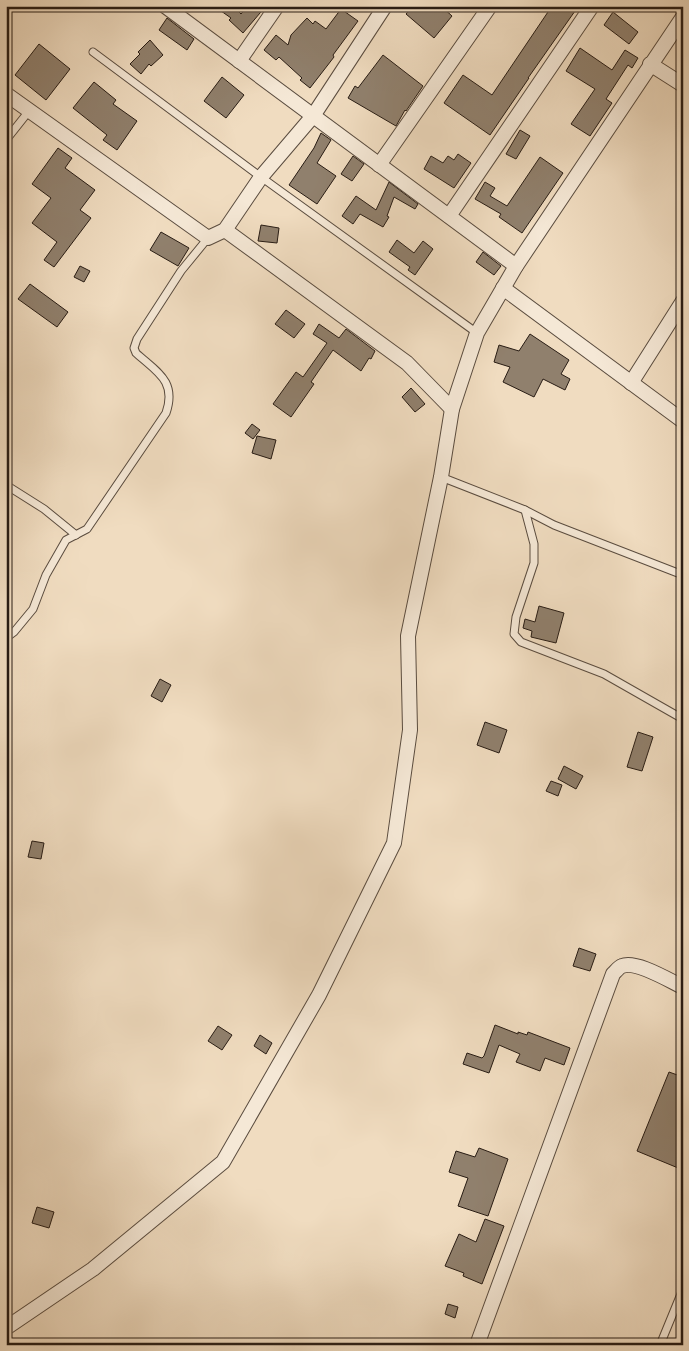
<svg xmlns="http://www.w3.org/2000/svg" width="689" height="1351" viewBox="0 0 689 1351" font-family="Alegreya,serif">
<rect width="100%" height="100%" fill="#f0dcc0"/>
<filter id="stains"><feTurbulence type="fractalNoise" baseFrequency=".004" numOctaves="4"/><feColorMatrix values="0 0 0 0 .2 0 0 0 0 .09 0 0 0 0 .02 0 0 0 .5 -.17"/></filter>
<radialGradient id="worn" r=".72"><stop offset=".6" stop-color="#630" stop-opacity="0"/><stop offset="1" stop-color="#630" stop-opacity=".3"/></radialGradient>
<!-- building -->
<g fill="#90806d" stroke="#281c14">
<path d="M214 6H233L241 14 248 6H266L243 33 229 20 231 18Z"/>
<path d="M413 6H441L452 16 434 38 406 14Z"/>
<path d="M552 6H568L575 11 528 78H529L490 135 444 103 463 75 492 95Z"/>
<path d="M341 9 358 21 333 55 334 57 310 88 300 80 302 78 279 57 276 60 264 50 276 35 288 45 291 35 307 18 313 24 315 21 326 29Z"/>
<path d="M613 12 638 32 629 44 604 25Z"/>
<path d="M167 18 194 39 187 50 159 30Z"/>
<path d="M150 40 163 55 151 66 149 64 141 74 130 64 140 54 138 52Z"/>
<path d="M39 44 70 69 46 100 15 75Z"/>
<path d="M580 48 612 70 625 50 638 58 632 68 628 65 606 99 612 103 590 136 571 124 595 89 566 71Z"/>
<path d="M383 55 423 86 406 111 405 110 396 126 348 98 355 86 358 88Z"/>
<path d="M222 77 244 95 226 118 204 101Z"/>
<path d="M94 82 116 100 113 104 137 121 117 150 103 140 107 135 73 108Z"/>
<path d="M520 130 530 136 516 159 506 154Z"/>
<path d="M321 133 331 140 317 163 336 176 317 204 289 185 314 148Z"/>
<path d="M58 148 72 158 65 168 95 190 80 210 91 218 54 267 44 260 57 242 32 223 51 198 32 184Z"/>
<path d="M458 154 471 163 454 188 424 169 431 156 443 163 448 156 454 160Z"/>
<path d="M353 156 364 164 352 181 341 174Z"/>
<path d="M540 157 563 173 522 233 499 217 501 214 475 199 485 182 495 188 490 196 507 206Z"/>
<path d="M389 182 418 204 415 209 394 197 387 216 389 217 383 227 360 214 353 224 342 216 356 196 376 210Z"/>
<path d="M261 225 279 228 277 243 258 241Z"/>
<path d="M161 232 189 248 178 266 150 250Z"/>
<path d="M397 240 414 253 423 241 433 249 415 275 408 270 410 267 389 252Z"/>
<path d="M483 252 501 266 494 275 476 262Z"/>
<path d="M80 266 90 271 84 282 74 277Z"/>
<path d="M30 284 68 312 57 327 18 299Z"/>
<path d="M286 310 305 324 294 338 275 324Z"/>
<path d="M319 324 339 338 346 329 375 351 371 359 369 358 361 371 333 350 311 382 314 384 291 417 273 404 296 372 303 377 327 343 313 334Z"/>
<path d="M530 334 569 360 561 374 570 379 565 390 543 379 534 397 503 382 510 367 494 362 499 345 519 351Z"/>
<path d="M411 388 425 404 415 412 402 397Z"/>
<path d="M252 424 260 430 253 439 245 433Z"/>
<path d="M257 436 276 440 271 459 252 453Z"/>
<path d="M539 606 564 613 556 643 531 637 532 631 523 628 525 619 535 622Z"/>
<path d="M160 679 171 685 162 702 151 696Z"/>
<path d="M485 722 507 730 499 753 477 745Z"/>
<path d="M638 732 653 737 642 771 627 767Z"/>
<path d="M564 766 583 776 576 789 558 779Z"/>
<path d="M551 781 562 785 558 796 546 791Z"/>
<path d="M32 841 44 843 41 859 28 857Z"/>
<path d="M579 948 596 954 590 971 573 966Z"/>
<path d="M495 1025 518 1034V1032L527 1035 528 1032 570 1048 564 1065 545 1058 540 1071 516 1062 520 1054 499 1045 489 1073 463 1064 467 1053 482 1058 484 1056Z"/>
<path d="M218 1026 232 1035 222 1050 208 1041Z"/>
<path d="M260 1035 272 1043 266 1054 254 1046Z"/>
<path d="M669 1072 683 1077V1170L637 1151Z"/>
<path d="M479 1148 508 1159 488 1216 458 1206 468 1178 449 1172 456 1151 475 1157Z"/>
<path d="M37 1207 54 1212 49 1228 32 1223Z"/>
<path d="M485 1219 504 1226 482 1284 463 1276 464 1273 445 1266 459 1234 476 1242Z"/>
<path d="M448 1304 458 1307 455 1318 445 1314Z"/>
</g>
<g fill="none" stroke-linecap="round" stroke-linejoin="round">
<defs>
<g id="service">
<path d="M93 52 261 177 477 333"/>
<path d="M6 140 29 111"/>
<path d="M441 477 525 510 554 525 683 575"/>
<path d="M6 485 44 509 76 535"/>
<path d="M525 510 534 544V563L516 617 514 634 521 642 604 674 683 719"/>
<path d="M6 638 14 632 33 609 46 575 66 540 87 529 166 413C177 381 157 372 136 353L134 348 137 339 181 271 208 238"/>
<path d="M660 1345 683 1289"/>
</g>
<g id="minor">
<path d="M165 6 516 266"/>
<path d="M239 61 277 6"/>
<path d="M650 64 683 85"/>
<path d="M6 94 208 238 225 230 261 177 313 116 385 6"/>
<path d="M379 165 490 6"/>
<path d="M449 216 592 6"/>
<path d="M225 230 407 363 452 409"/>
<path d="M503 288 683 421"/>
<path d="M631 383 683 301"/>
<path d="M6 1328 93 1269 223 1162 319 995 394 843 410 730 408 636 441 477 452 409 477 333 516 266 683 17"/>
<path d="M477 1345 613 974C616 971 619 967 622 966 636 960 670 981 683 987"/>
</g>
</defs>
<!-- service casing -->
<use href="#service" stroke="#5a4c3f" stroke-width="9"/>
<!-- minor casing -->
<use href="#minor" stroke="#5a4c3f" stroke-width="16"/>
<!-- service -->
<use href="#service" stroke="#f5e8d6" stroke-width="7"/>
<!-- minor -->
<use href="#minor" stroke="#f5e8d6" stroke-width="14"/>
</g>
<!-- margin -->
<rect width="689" height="1351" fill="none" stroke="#f0dcc0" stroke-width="25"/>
<rect x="8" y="8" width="674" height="1336" fill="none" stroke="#281c14" stroke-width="2.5"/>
<rect x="12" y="12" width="664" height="1326" fill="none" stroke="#281c14"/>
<rect width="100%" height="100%" filter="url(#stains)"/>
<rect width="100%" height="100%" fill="url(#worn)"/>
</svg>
